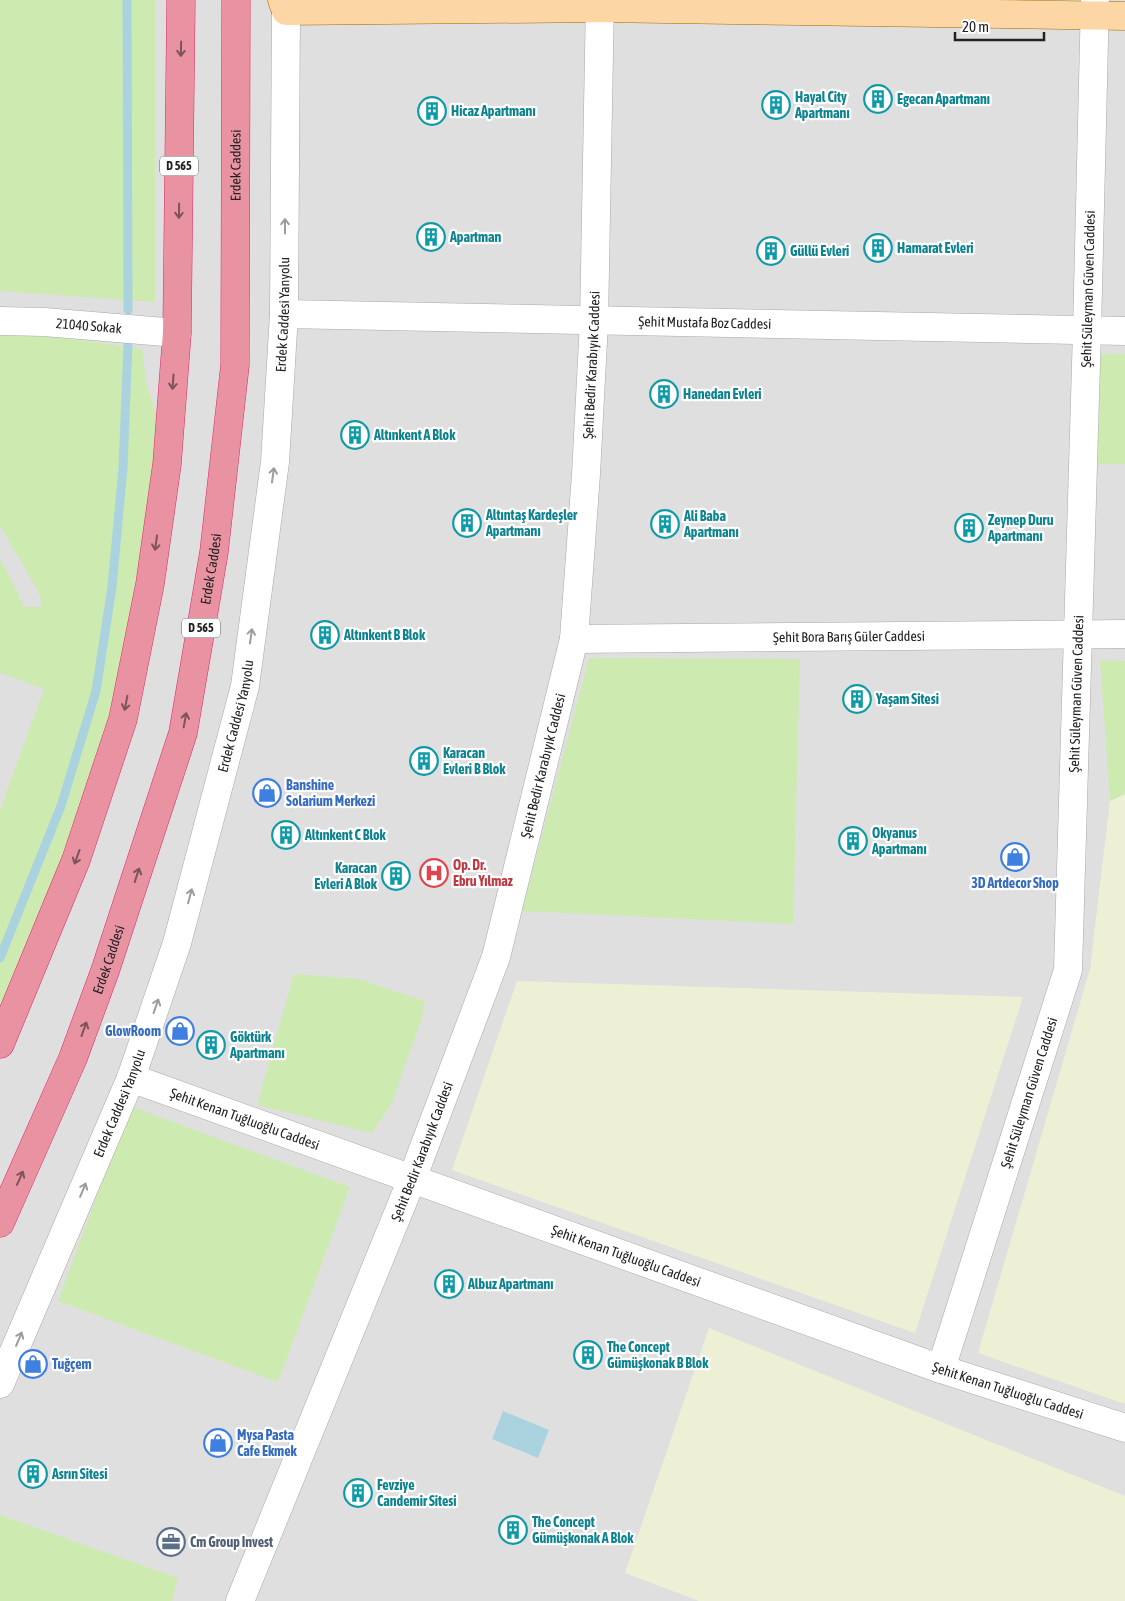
<svg xmlns="http://www.w3.org/2000/svg" width="1125" height="1601" viewBox="0 0 1125 1601" font-family="'Asap Condensed',sans-serif">
<rect width="100%" height="100%" fill="#f2efe9"/>
<!-- residential -->
<rect fill="#e0dfdf" x="0" y="0" width="1125" height="1601"/>
<!-- farmland -->
<g fill="#eef0d5">
<path d="M1125 794V1404L978 1353 1090 969 1110 801Z"/>
<path d="M517 981 1023 997 915 1333 452 1170Z"/>
<path d="M709 1328 1125 1496V1601H699L625 1573Z"/>
</g>
<!-- grass -->
<g fill="#cdebb0">
<path d="M0 0H155V302L0 291Z"/>
<path d="M0 328 142 349 146 383 155 410 158 431 126 644 108 726 60 870 0 1011V810L44 689 0 673V559L17 591 24 607H42L39 593 0 526Z"/>
<path d="M1098 354H1125V464H1097Z"/>
<path d="M589 658 800 659 793 924 522 911Z"/>
<path d="M1100 660 1125 661V794L1110 801Z"/>
<path d="M294 974 358 979 425 1001 422 1017 392 1103 372 1133 257 1105Z"/>
<path d="M130 1106 350 1187 278 1382 58 1301Z"/>
<path d="M0 1515 178 1578 172 1601H0Z"/>
</g>
<!-- water -->
<path fill="#aad3df" d="M503 1411 549 1430 538 1458 492 1439Z"/>
<g fill="none" stroke-linecap="round" stroke-linejoin="round">
<!-- stream -->
<g stroke="#aad3df" stroke-width="9">
<path d="M127 0 128 310"/>
<path d="M0 958 61 806 96 691 112 587 123 468 128 345"/>
</g>
<defs>
<g id="minor">
<path id="s1" d="M284 314 1125 331"/>
<path id="s2" d="M0 321 44 322 177 333"/>
<path id="s3" d="M574 639 1125 634"/>
<path id="s4" d="M131 1078 941 1369 1125 1428"/>
<path id="s5" d="M941 1369 1068 970 1087 331 1095 0"/>
<path id="s6" d="M0 1384 131 1078 177 943 245 686 275 462 284 314 286 11"/>
<path id="s7" d="M240 1601 412 1179 496 957 574 639 586 474 594 322 600 0"/>
</g>
<path id="major" d="M282 0 286 11 600 8 1125 16"/>
<g id="highway">
<path d="M0 1044 76 860 123 719 150 584 167 464 177 333 181 0"/>
<path id="s8" d="M0 1223 73 1058 105 971 183 733 214 552 235 365 236 0"/>
</g>
</defs>
<!-- minor casing -->
<use href="#minor" stroke="#a9a9a9" stroke-width="29"/>
<!-- major casing -->
<use href="#major" stroke="#a06b00" stroke-width="29"/>
<!-- highway casing -->
<use href="#highway" stroke="#dc2a67" stroke-width="29"/>
<!-- minor -->
<use href="#minor" stroke="#fff" stroke-width="28"/>
<!-- major -->
<use href="#major" stroke="#fcd6a4" stroke-width="28"/>
<!-- highway -->
<use href="#highway" stroke="#e892a2" stroke-width="28"/>
</g>
<!-- one-way arrows -->
<defs><path id="oneway-shaft" d="M-6 0H5M1.5-3L5.5 0L1.5 3" fill="none" stroke-width="1.6" stroke-linecap="round" stroke-linejoin="round" transform="scale(1.25)"/></defs>
<g stroke="#7b545c">
<use href="#oneway-shaft" transform="translate(181 49) rotate(91)"/>
<use href="#oneway-shaft" transform="translate(179 211) rotate(91)"/>
<use href="#oneway-shaft" transform="translate(173 382) rotate(94)"/>
<use href="#oneway-shaft" transform="translate(156 543) rotate(98)"/>
<use href="#oneway-shaft" transform="translate(126 703) rotate(101)"/>
<use href="#oneway-shaft" transform="translate(185 720) rotate(-80)"/>
<use href="#oneway-shaft" transform="translate(77 857) rotate(110)"/>
<use href="#oneway-shaft" transform="translate(137 875) rotate(-72)"/>
<use href="#oneway-shaft" transform="translate(84 1029) rotate(-70)"/>
<use href="#oneway-shaft" transform="translate(20 1178) rotate(-66)"/>
</g>
<g stroke="#9c9c9c">
<use href="#oneway-shaft" transform="translate(285 226) rotate(-90)"/>
<use href="#oneway-shaft" transform="translate(273 475) rotate(-82)"/>
<use href="#oneway-shaft" transform="translate(251 636) rotate(-82)"/>
<use href="#oneway-shaft" transform="translate(190 896) rotate(-75)"/>
<use href="#oneway-shaft" transform="translate(156 1006) rotate(-71)"/>
<use href="#oneway-shaft" transform="translate(83 1190) rotate(-67)"/>
<use href="#oneway-shaft" transform="translate(19 1339) rotate(-67)"/>
</g>
<!-- icons -->
<defs>
<symbol id="building-ring" viewBox="-11 -11 22 22"><circle r="9.5" fill="#fff" stroke="#0f9aa8" stroke-width="1.5"/><path d="M-4-6H4V6H1V3H-1V6H-4ZM-2.5-4.3h1.7v1.8h-1.7ZM.8-4.3h1.7v1.8H.8ZM-2.5-1h1.7V.8h-1.7ZM.8-1h1.7V.8H.8Z" fill="#0f9aa8"/></symbol>
<symbol id="shop-ring" viewBox="-11 -11 22 22"><circle r="9.5" fill="#fff" stroke="#3f7fe0" stroke-width="1.5"/><path d="M-5-2.5h2.3a2.7 3.5 0 0 1 5.4 0H5L5.5 6h-11ZM-1.5-2.5h3a1.5 2.3 0 0 0-3 0Z" fill="#3f7fe0"/></symbol>
<symbol id="hospital-ring" viewBox="-11 -11 22 22"><circle r="9.5" fill="#fff" stroke="#e0444e" stroke-width="1.5"/><path d="M-5-5h3v3.5h4V-5h3V5h-3V1.5h-4V5h-3Z" fill="#e0444e"/></symbol>
<symbol id="office-ring" viewBox="-11 -11 22 22"><circle r="9.5" fill="#fff" stroke="#5c6f8a" stroke-width="1.5"/><path d="M-6-3h4V-5.5h4V-3h4V5H-6ZM-1-4.5V-3h2v-1.5ZM-6 0V1H6V0Z" fill="#5c6f8a"/></symbol>
</defs>
<g fill-rule="evenodd">
<use href="#building-ring" x="862" y="83" width="32" height="32"/>
<use href="#building-ring" x="760" y="89" width="32" height="32"/>
<use href="#building-ring" x="416" y="95" width="32" height="32"/>
<use href="#building-ring" x="415" y="221" width="32" height="32"/>
<use href="#building-ring" x="862" y="232" width="32" height="32"/>
<use href="#building-ring" x="755" y="235" width="32" height="32"/>
<use href="#building-ring" x="648" y="378" width="32" height="32"/>
<use href="#building-ring" x="339" y="419" width="32" height="32"/>
<use href="#building-ring" x="451" y="507" width="32" height="32"/>
<use href="#building-ring" x="649" y="508" width="32" height="32"/>
<use href="#building-ring" x="953" y="512" width="32" height="32"/>
<use href="#building-ring" x="309" y="619" width="32" height="32"/>
<use href="#building-ring" x="841" y="683" width="32" height="32"/>
<use href="#building-ring" x="408" y="745" width="32" height="32"/>
<use href="#shop-ring" x="251" y="777" width="32" height="32"/>
<use href="#building-ring" x="270" y="819" width="32" height="32"/>
<use href="#building-ring" x="837" y="825" width="32" height="32"/>
<use href="#shop-ring" x="999" y="841" width="32" height="32"/>
<use href="#hospital-ring" x="418" y="857" width="32" height="32"/>
<use href="#building-ring" x="380" y="860" width="32" height="32"/>
<use href="#shop-ring" x="164" y="1015" width="32" height="32"/>
<use href="#building-ring" x="195" y="1029" width="32" height="32"/>
<use href="#building-ring" x="433" y="1268" width="32" height="32"/>
<use href="#building-ring" x="572" y="1339" width="32" height="32"/>
<use href="#shop-ring" x="17" y="1348" width="32" height="32"/>
<use href="#shop-ring" x="202" y="1427" width="32" height="32"/>
<use href="#building-ring" x="17" y="1458" width="32" height="32"/>
<use href="#building-ring" x="342" y="1477" width="32" height="32"/>
<use href="#building-ring" x="497" y="1514" width="32" height="32"/>
<use href="#office-ring" x="155" y="1526" width="32" height="32"/>
</g>
<g text-anchor="middle" stroke-width="4.5" stroke-linejoin="round" paint-order="stroke">
<!-- shield labels -->
<g fill="#fff" stroke="#646464" stroke-width="1">
<rect x="160" y="156.5" width="38" height="19" rx="4"/>
<rect x="182" y="618.5" width="38" height="19" rx="4"/>
</g>
<g font-size="12" font-weight="bold" fill="#222">
<text x="179" y="170">D 565</text>
<text x="201" y="632">D 565</text>
</g>
<!-- culture labels -->
<g font-size="14" font-weight="bold" fill="#0d838f" stroke="#fff" text-anchor="start">
<text x="795" y="102">Hayal City<tspan x="795" dy="16">Apartmanı</tspan></text>
<text x="897" y="104">Egecan Apartmanı</text>
<text x="451" y="116">Hicaz Apartmanı</text>
<text x="450" y="242">Apartman</text>
<text x="897" y="253">Hamarat Evleri</text>
<text x="790" y="256">Güllü Evleri</text>
<text x="683" y="399">Hanedan Evleri</text>
<text x="374" y="440">Altınkent A Blok</text>
<text x="486" y="520">Altıntaş Kardeşler<tspan x="486" dy="16">Apartmanı</tspan></text>
<text x="684" y="521">Ali Baba<tspan x="684" dy="16">Apartmanı</tspan></text>
<text x="988" y="525">Zeynep Duru<tspan x="988" dy="16">Apartmanı</tspan></text>
<text x="344" y="640">Altınkent B Blok</text>
<text x="876" y="704">Yaşam Sitesi</text>
<text x="443" y="758">Karacan<tspan x="443" dy="16">Evleri B Blok</tspan></text>
<text x="872" y="838">Okyanus<tspan x="872" dy="16">Apartmanı</tspan></text>
<text x="305" y="840">Altınkent C Blok</text>
<text x="377" y="873" text-anchor="end">Karacan<tspan x="377" dy="16">Evleri A Blok</tspan></text>
<text x="230" y="1042">Göktürk<tspan x="230" dy="16">Apartmanı</tspan></text>
<text x="468" y="1289">Albuz Apartmanı</text>
<text x="607" y="1352">The Concept<tspan x="607" dy="16">Gümüşkonak B Blok</tspan></text>
<text x="52" y="1479">Asrın Sitesi</text>
<text x="377" y="1490">Fevziye<tspan x="377" dy="16">Candemir Sitesi</tspan></text>
<text x="532" y="1527">The Concept<tspan x="532" dy="16">Gümüşkonak A Blok</tspan></text>
</g>
<!-- street labels -->
<g font-size="14" fill="#222" stroke="#fff">
<text dy="5" stroke="none"><textPath href="#s8" startOffset="1095">Erdek Caddesi</textPath></text>
<text dy="5" stroke="none"><textPath href="#s5" startOffset="1100">Şehit Süleyman Güven Caddesi</textPath></text>
<text dy="5" stroke="none"><textPath href="#s6" startOffset="1115">Erdek Caddesi Yanyolu</textPath></text>
<text dy="5" stroke="none"><textPath href="#s1" startOffset="421">Şehit Mustafa Boz Caddesi</textPath></text>
<text dy="5" stroke="none"><textPath href="#s2" startOffset="89">21040 Sokak</textPath></text>
<text dy="5" stroke="none"><textPath href="#s7" startOffset="1295">Şehit Bedir Karabıyık Caddesi</textPath></text>
<text dy="5" stroke="none"><textPath href="#s8" startOffset="690">Erdek Caddesi</textPath></text>
<text dy="5" stroke="none"><textPath href="#s3" startOffset="275">Şehit Bora Barış Güler Caddesi</textPath></text>
<text dy="5" stroke="none"><textPath href="#s5" startOffset="695">Şehit Süleyman Güven Caddesi</textPath></text>
<text dy="5" stroke="none"><textPath href="#s6" startOffset="710">Erdek Caddesi Yanyolu</textPath></text>
<text dy="5" stroke="none"><textPath href="#s7" startOffset="890">Şehit Bedir Karabıyık Caddesi</textPath></text>
<text dy="5" stroke="none"><textPath href="#s8" startOffset="285">Erdek Caddesi</textPath></text>
<text dy="5" stroke="none"><textPath href="#s5" startOffset="290">Şehit Süleyman Güven Caddesi</textPath></text>
<text dy="5" stroke="none"><textPath href="#s6" startOffset="305">Erdek Caddesi Yanyolu</textPath></text>
<text dy="5" stroke="none"><textPath href="#s4" startOffset="121">Şehit Kenan Tuğluoğlu Caddesi</textPath></text>
<text dy="5" stroke="none"><textPath href="#s7" startOffset="485">Şehit Bedir Karabıyık Caddesi</textPath></text>
<text dy="5" stroke="none"><textPath href="#s4" startOffset="526">Şehit Kenan Tuğluoğlu Caddesi</textPath></text>
<text dy="5" stroke="none"><textPath href="#s4" startOffset="931">Şehit Kenan Tuğluoğlu Caddesi</textPath></text>
</g>
<!-- shop labels -->
<g font-size="14" font-weight="bold" fill="#366cbe" stroke="#fff" text-anchor="start">
<text x="286" y="790">Banshine<tspan x="286" dy="16">Solarium Merkezi</tspan></text>
<text x="1015" y="888" text-anchor="middle">3D Artdecor Shop</text>
<text x="161" y="1036" text-anchor="end">GlowRoom</text>
<text x="52" y="1369">Tuğçem</text>
<text x="237" y="1440">Mysa Pasta<tspan x="237" dy="16">Cafe Ekmek</tspan></text>
</g>
<!-- health labels -->
<g font-size="14" font-weight="bold" fill="#be3a42" stroke="#fff" text-anchor="start">
<text x="453" y="870">Op. Dr.<tspan x="453" dy="16">Ebru Yılmaz</tspan></text>
</g>
<!-- service labels -->
<g font-size="14" font-weight="bold" fill="#4e5e75" stroke="#fff" text-anchor="start">
<text x="190" y="1547">Cm Group Invest</text>
</g>
</g>
<!-- scale -->
<path d="M955 32v8h89v-8" fill="none" stroke="#222222" stroke-width="2.5"/>
<text x="962" y="32" font-size="15" fill="#222222" stroke="#ffffff" stroke-width="4" paint-order="stroke">20 m</text>
</svg>
